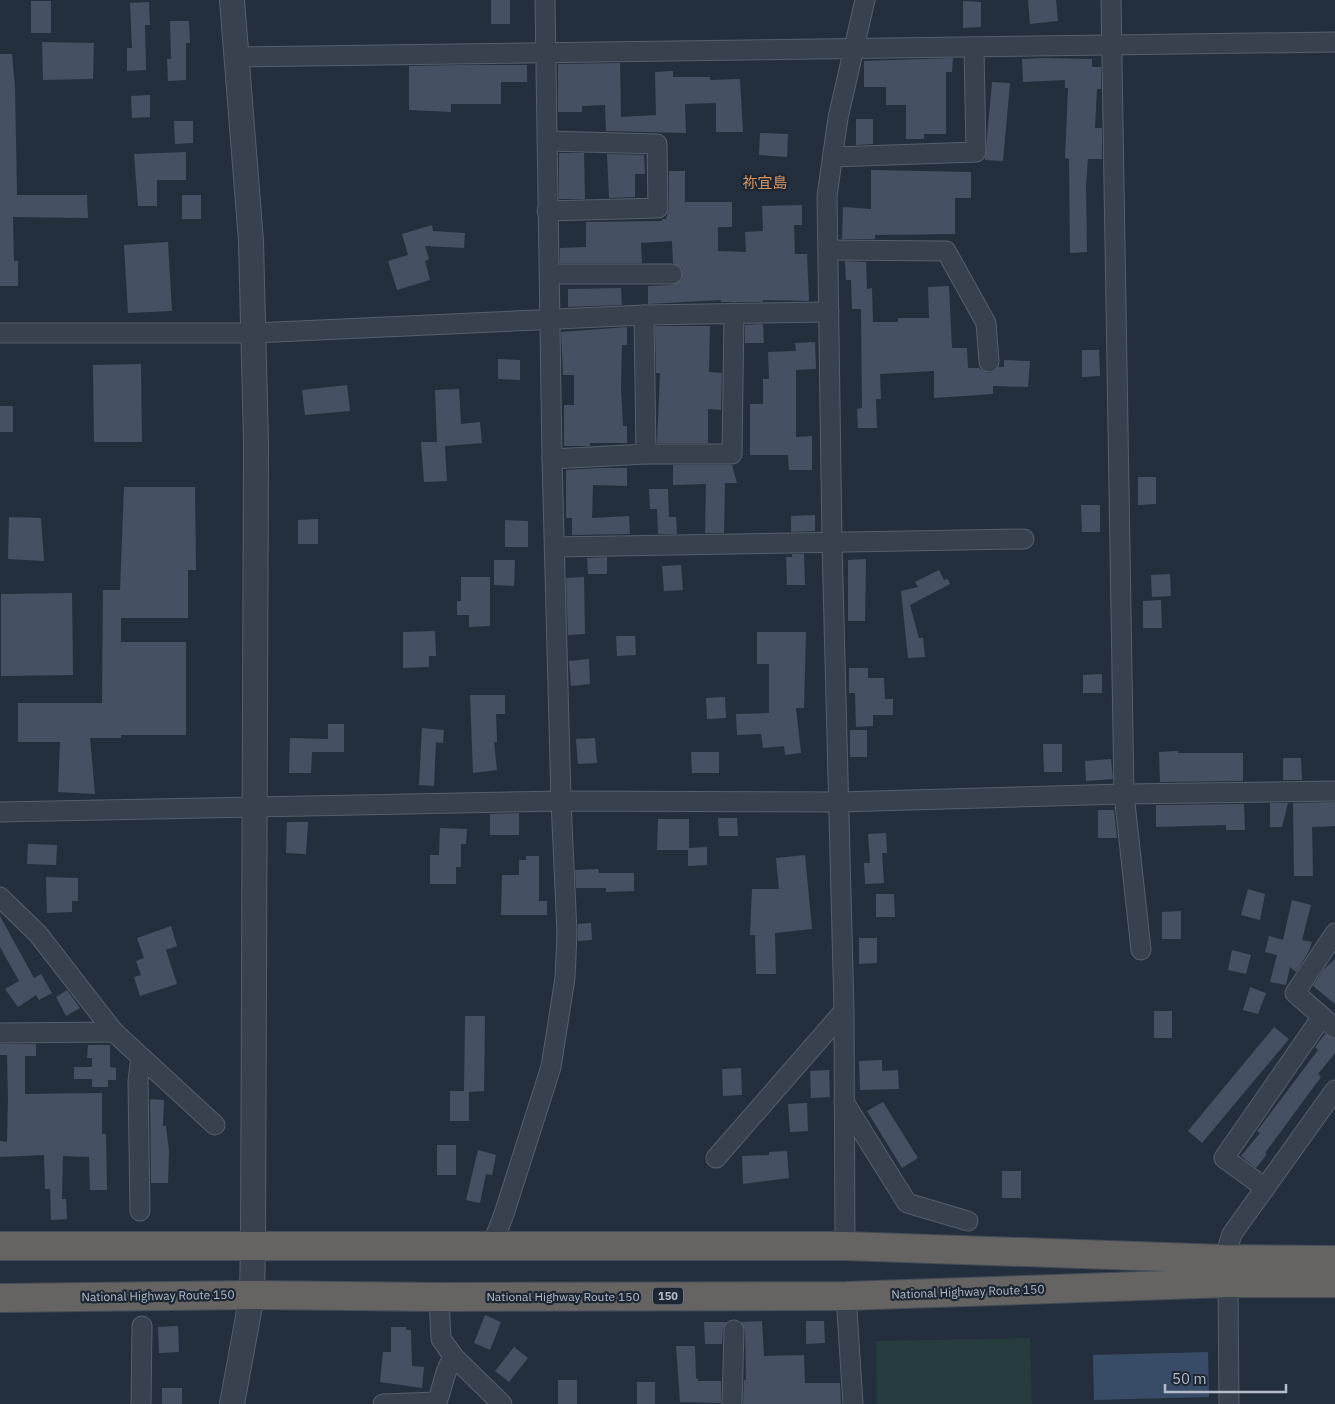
<svg xmlns="http://www.w3.org/2000/svg" width="1335" height="1404" viewBox="0 0 1335 1404" font-family="'IBM Plex Sans','Noto Sans JP',sans-serif">
<rect width="100%" height="100%" fill="#242f3e"/>
<!-- green -->
<path fill="#263c3f" d="M1030 1338 1032 1404H877L876 1341Z"/>
<!-- water -->
<path fill="#394c67" d="M1208 1352 1209 1397 1094 1400 1093 1355Z"/>
<!-- building -->
<g fill="#455162">
<rect x="491" y="0" width="19" height="24"/>
<path d="M1028 0H1056L1058 21 1030 24Z"/>
<rect x="31" y="1" width="20" height="32"/>
<path d="M963 1 981 2V27L963 28Z"/>
<path d="M149 2 150 25H145L146 70 127 71V48H132L130 3Z"/>
<path d="M170 21H189L190 43H186V80L168 81 167 59H171Z"/>
<path d="M42 42 94 43 93 79 43 80Z"/>
<path d="M0 54H12L15 88 17 195H87L88 218 13 217 14 261H18V286H0Z"/>
<path d="M953 58 952 72H946V134H924V139H906V105H886V87H864V61Z"/>
<path d="M1042 58 1092 59V67H1101V89H1097L1095 128H1102V159H1088L1086 185 1087 252 1070 253 1069 159 1065 158 1068 88H1065V80L1023 82 1022 59Z"/>
<path d="M620 63 621 117 656 115 655 72 673 71V77H710V80L740 79 743 132H716V103L685 104 686 133 606 131 605 105 582 106V112H558V64Z"/>
<path d="M459 65H527V82H501V104H451V112L409 110V66Z"/>
<path d="M992 82 1010 83 1003 161 985 160Z"/>
<path d="M150 95V117L132 118 131 96Z"/>
<path d="M856 119H873V144L856 145Z"/>
<path d="M174 121H193V143L175 144Z"/>
<path d="M760 133 788 134 787 157 759 155Z"/>
<path d="M186 152V180H157V206H138L134 154Z"/>
<path d="M559 153H584L585 199H559Z"/>
<path d="M607 154 644 155 645 174H635V197L609 198Z"/>
<path d="M871 170 971 172V198H955V234L875 235V239H842L843 207 871 209Z"/>
<path d="M669 171H685V202H732V227H718V251L746 252 745 232 763 231 762 206 802 205V225H794L795 254H807L809 301 763 300V302H721V300L648 304V286L672 285 682 279V269L673 263 672 241 641 243 642 263H560V248L586 247V222L662 221V219H666L669 208Z"/>
<rect x="182" y="195" width="19" height="24"/>
<path d="M432 225 433 231 465 233 464 248 425 246 429 259 425 261 430 280 397 290 388 261 408 255 402 234Z"/>
<path d="M168 242 172 311 128 313 124 245Z"/>
<path d="M845 261 866 262 867 289 872 288 873 322H898V318H929L928 287 949 286 952 348H967L968 368H979L985 372 990 373 999 367H1004V360L1030 361 1028 387 993 386V394L934 398V371L880 374 881 399H876L877 428H858L857 409 862 408 861 309H852L851 280H846Z"/>
<path d="M621 288 622 305 568 307V289Z"/>
<path d="M763 324 764 343H745V325Z"/>
<path d="M655 326H710L709 372 722 373 721 410 708 409V443H657L660 373H656Z"/>
<path d="M627 327V345H622L621 387 623 426H627V443H590V446H564V405H574V375H563L561 332Z"/>
<path d="M815 342 816 369 796 370V437L812 436V470H789L788 455H750V404H763V379H769L768 352 796 351 795 343Z"/>
<path d="M1082 350H1099L1100 376 1082 377Z"/>
<path d="M498 359 520 360V380L498 379Z"/>
<path d="M141 364 142 442H94L93 365Z"/>
<path d="M347 385 350 411 305 415 302 390Z"/>
<path d="M459 389 461 424 480 422 482 443 445 446 447 481 424 482 421 442H437L435 390Z"/>
<rect x="0" y="406" width="13" height="26"/>
<path d="M673 465H732L737 483H725L724 533H705L706 484 673 485Z"/>
<path d="M599 468H627V486L593 485 592 518 629 516 630 534 572 535V518H566V470Z"/>
<path d="M1138 477H1156V504L1138 505Z"/>
<path d="M124 487H195L196 570H188V618H121V642H186V735H121V738H90L95 794 58 792 60 742H18V703H102L103 590H120Z"/>
<path d="M649 489H668L669 517H676L677 534H658L657 509H650Z"/>
<path d="M1081 505H1100V532H1082Z"/>
<path d="M815 515V531L791 532V516Z"/>
<path d="M9 517 41 518 44 561 8 559Z"/>
<path d="M318 519V544H298V520Z"/>
<path d="M505 520 528 521V547H505Z"/>
<path d="M792 554H804L805 585H787L786 557H792Z"/>
<path d="M607 557V574H588L587 558Z"/>
<path d="M866 559 865 621H848V560Z"/>
<path d="M494 560H515L514 586 494 585Z"/>
<path d="M681 565 683 590 664 591 662 566Z"/>
<path d="M939 570 944 580 948 579 950 584 910 605 919 638H923L925 657 908 658 901 591 918 587 915 582Z"/>
<path d="M1170 574 1171 596 1152 597 1151 575Z"/>
<path d="M461 577H490V626L469 627V615H457V601H461Z"/>
<path d="M584 577 585 634 568 635 566 578Z"/>
<path d="M72 593 73 675 1 676V594Z"/>
<path d="M1161 600 1162 628H1143V601Z"/>
<path d="M435 631 436 656H429V667L403 668V632Z"/>
<path d="M757 632H806L804 708H796L801 753 785 755 784 746 763 748 761 734 737 735 736 714 769 713V664H757Z"/>
<path d="M616 636H635L636 655 617 656Z"/>
<path d="M589 659 590 684 571 686 569 661Z"/>
<path d="M849 668H868V678H884L885 699H893V715H873V726L856 727 855 693H849Z"/>
<path d="M1102 674V693H1083V675Z"/>
<path d="M470 695H505V714H496L497 742H494L497 770 473 773Z"/>
<path d="M725 697 726 718 707 719 706 698Z"/>
<path d="M328 724H344V752H312L311 773H289L290 738 328 739Z"/>
<path d="M422 728 444 730 443 743 436 742 434 786 419 785Z"/>
<rect x="850" y="730" width="17" height="27"/>
<path d="M595 738 597 763 578 764 576 739Z"/>
<path d="M1043 744H1062V772H1044Z"/>
<path d="M1178 751V753H1243V781L1160 782 1159 752Z"/>
<path d="M691 752H719V773H692Z"/>
<path d="M1283 758H1301L1302 780H1283Z"/>
<path d="M1111 759 1113 779 1086 781 1085 761Z"/>
<path d="M1335 802V826L1312 827 1313 876H1294L1293 803Z"/>
<path d="M1270 803H1288L1282 827H1270Z"/>
<path d="M1244 804 1245 830H1226V825L1156 827V805Z"/>
<path d="M1098 810H1114L1117 838H1098Z"/>
<path d="M519 813V835H490V814Z"/>
<path d="M718 818H737L738 836H719Z"/>
<path d="M658 819H689V848L707 847V865L688 866V850H657Z"/>
<path d="M287 822H308L306 854 286 853Z"/>
<path d="M440 828 467 829 466 844H461V867H456V884H430V855H439Z"/>
<path d="M886 833 887 853H882L884 883 865 884 864 863H870L868 834Z"/>
<path d="M28 844 57 845 56 865 27 864Z"/>
<path d="M805 855 812 929 775 933 776 974H756L755 935H750L752 889H779L776 858Z"/>
<path d="M526 856H539V901H547V915H501L502 875H519V860H526Z"/>
<path d="M598 869 599 873H634V891L606 892V888H576L575 870Z"/>
<path d="M46 877 78 878V901H72V912L47 913Z"/>
<path d="M1248 889 1265 894 1260 920 1241 915Z"/>
<path d="M876 894H894L895 917H876Z"/>
<path d="M1292 900 1311 905 1302 940 1312 942 1309 951 1296 972 1290 967 1286 985 1270 982 1277 955 1265 952 1269 936 1283 940Z"/>
<path d="M1181 911V939H1162V912Z"/>
<path d="M0 916 34 978 41 974 52 993 39 1000 36 995 18 1007 5 989 19 981 0 947Z"/>
<path d="M591 923 592 940 578 941V924Z"/>
<path d="M171 926 177 946 166 950 177 984 140 996 134 977 141 975 136 961 144 958 137 938Z"/>
<path d="M859 938H877V963L859 964Z"/>
<path d="M1232 950 1251 955 1246 974 1228 970Z"/>
<path d="M1335 959V1004L1313 986 1324 969Z"/>
<path d="M1250 987 1266 993 1258 1014 1243 1010Z"/>
<path d="M67 990 80 1008 66 1016 56 997Z"/>
<rect x="1154" y="1011" width="18" height="27"/>
<path d="M465 1016H485L484 1091 469 1092V1121H450V1091H464Z"/>
<path d="M1274 1027 1289 1039 1202 1143 1188 1131Z"/>
<path d="M1325 1034 1335 1039V1053L1318 1074 1321 1077 1265 1153 1267 1154 1256 1168 1241 1156 1260 1133 1257 1131 1318 1050 1315 1047Z"/>
<path d="M0 1044H36V1056H25V1094L102 1093V1134H106L107 1190H90L89 1157 63 1156 62 1199H66L67 1219 51 1220 50 1189H45L44 1155 0 1157V1141L7 1142 8 1098 7 1055H0Z"/>
<path d="M88 1045H110V1067L116 1068V1080H108V1087H92V1079H74V1067H92V1058H87Z"/>
<path d="M882 1060V1071L898 1070 899 1089 860 1090 859 1061Z"/>
<path d="M741 1068 742 1095 723 1096 722 1069Z"/>
<path d="M829 1070 830 1097 811 1098 810 1071Z"/>
<path d="M150 1099 164 1100 163 1126H166L169 1151 168 1183H151Z"/>
<path d="M883 1102 918 1158 902 1168 867 1111Z"/>
<path d="M807 1103 808 1131 790 1132 788 1104Z"/>
<rect x="437" y="1145" width="19" height="30"/>
<path d="M478 1150 496 1155 492 1175 486 1174 480 1203 466 1200Z"/>
<path d="M787 1151 789 1178 743 1184 742 1156 769 1155V1152Z"/>
<rect x="1002" y="1171" width="19" height="27"/>
<path d="M485 1315 501 1322 490 1350 474 1343Z"/>
<path d="M762 1321 764 1356 804 1355 805 1383H840L841 1404H743L744 1380H746L745 1330 741 1322Z"/>
<path d="M806 1321H824L825 1343 806 1344Z"/>
<path d="M704 1322H727L723 1329 722 1344H705Z"/>
<path d="M178 1326 179 1352 159 1353 158 1327Z"/>
<path d="M391 1327H406V1330H411L412 1366 424 1367 422 1388 380 1382 383 1352H391Z"/>
<path d="M676 1346H695L696 1379 698 1378V1381H721V1403L680 1402Z"/>
<path d="M514 1347 528 1358 509 1382 495 1371Z"/>
<rect x="558" y="1380" width="19" height="24"/>
<rect x="637" y="1382" width="18" height="22"/>
<rect x="162" y="1388" width="20" height="16"/>
</g>
<g fill="none" stroke-linecap="round" stroke-linejoin="round">
<defs>
<g id="minor">
<path d="M1111 0 1124 794 1141 950"/>
<path d="M237 57 1335 42"/>
<path d="M547 141 657 144 658 208 547 211"/>
<path d="M833 157 976 152 974 47"/>
<path d="M828 250 946 251 986 323 989 362"/>
<path d="M551 274H672"/>
<path d="M0 333H254L644 315 829 312"/>
<path d="M646 454H732L734 313"/>
<path d="M552 459 646 454 644 315"/>
<path d="M555 547 1024 539"/>
<path d="M0 812 561 801 839 802 1124 794 1335 791"/>
<path d="M0 897 38 934 114 1032 215 1125"/>
<path d="M1335 933 1295 993 1335 1028"/>
<path d="M0 1033 114 1032"/>
<path d="M844 1102 907 1203 968 1221"/>
<path d="M716 1158 844 1011"/>
<path d="M1265 1188 1224 1158 1321 1018"/>
<path d="M140 1211 138 1081 141 1057"/>
<path d="M492 1245 504 1214 551 1067 565 978 567 933 561 801 552 459 545 0"/>
<path d="M845 1246 844 1011 832 543 827 196 838 118 865 0"/>
<path d="M1224 1259 1232 1234 1335 1090"/>
<path d="M1228 1283 1229 1404"/>
<path d="M846 1296 853 1404"/>
<path d="M439 1297 441 1339 454 1357 502 1404"/>
<path d="M141 1404 142 1326"/>
<path d="M383 1404 437 1402"/>
<path d="M436 1404C443 1389 444 1369 454 1357"/>
<path d="M732 1404 734 1330"/>
</g>
<path id="tertiary" d="M232 0 251 241 256 443 253 1246 252 1295 232 1404"/>
<g id="trunk">
<path d="M0 1246H845L1224 1259 1335 1260"/>
<path d="M0 1298 252 1295 439 1297 846 1296 1228 1283H1335"/>
</g>
</defs>
<!-- minor casing -->
<use href="#minor" stroke="#565f6c" stroke-width="21"/>
<!-- tertiary casing -->
<use href="#tertiary" stroke="#565f6c" stroke-width="26"/>
<!-- trunk casing -->
<use href="#trunk" stroke="#434c59" stroke-width="30"/>
<!-- minor -->
<use href="#minor" stroke="#38414e" stroke-width="19"/>
<!-- tertiary -->
<use href="#tertiary" stroke="#38414e" stroke-width="24"/>
<!-- trunk -->
<use href="#trunk" stroke="#656462" stroke-width="28"/>
</g>
<g text-anchor="middle" stroke-width="4.5" stroke-linejoin="round" paint-order="stroke">
<!-- shield labels -->
<rect fill="#1d2633" stroke="#878f9c" stroke-width="1" x="653" y="1287.5" width="30" height="17" rx="4"/>
<g font-size="11" font-weight="bold" fill="#b4bcc9">
<text x="668" y="1300">150</text>
</g>
<!-- street labels -->
<g font-size="12" fill="#b4bcc9" stroke="#1d2633">
<text transform="translate(968 1292) rotate(-2)" y="4">National Highway Route 150</text>
<text transform="translate(158 1296) rotate(-1)" y="4">National Highway Route 150</text>
<text x="563" y="1301">National Highway Route 150</text>
</g>
<!-- quarter labels -->
<g font-size="15" fill="#d59563" stroke="#1d2633">
<text x="765" y="188">祢宜島</text>
</g>
</g>
<!-- scale -->
<path d="M1165 1384v8h121v-8" fill="none" stroke="#b4bcc9" stroke-width="2.5"/>
<text x="1172" y="1384" font-size="15" fill="#b4bcc9" stroke="#1d2633" stroke-width="4" paint-order="stroke">50 m</text>
</svg>
